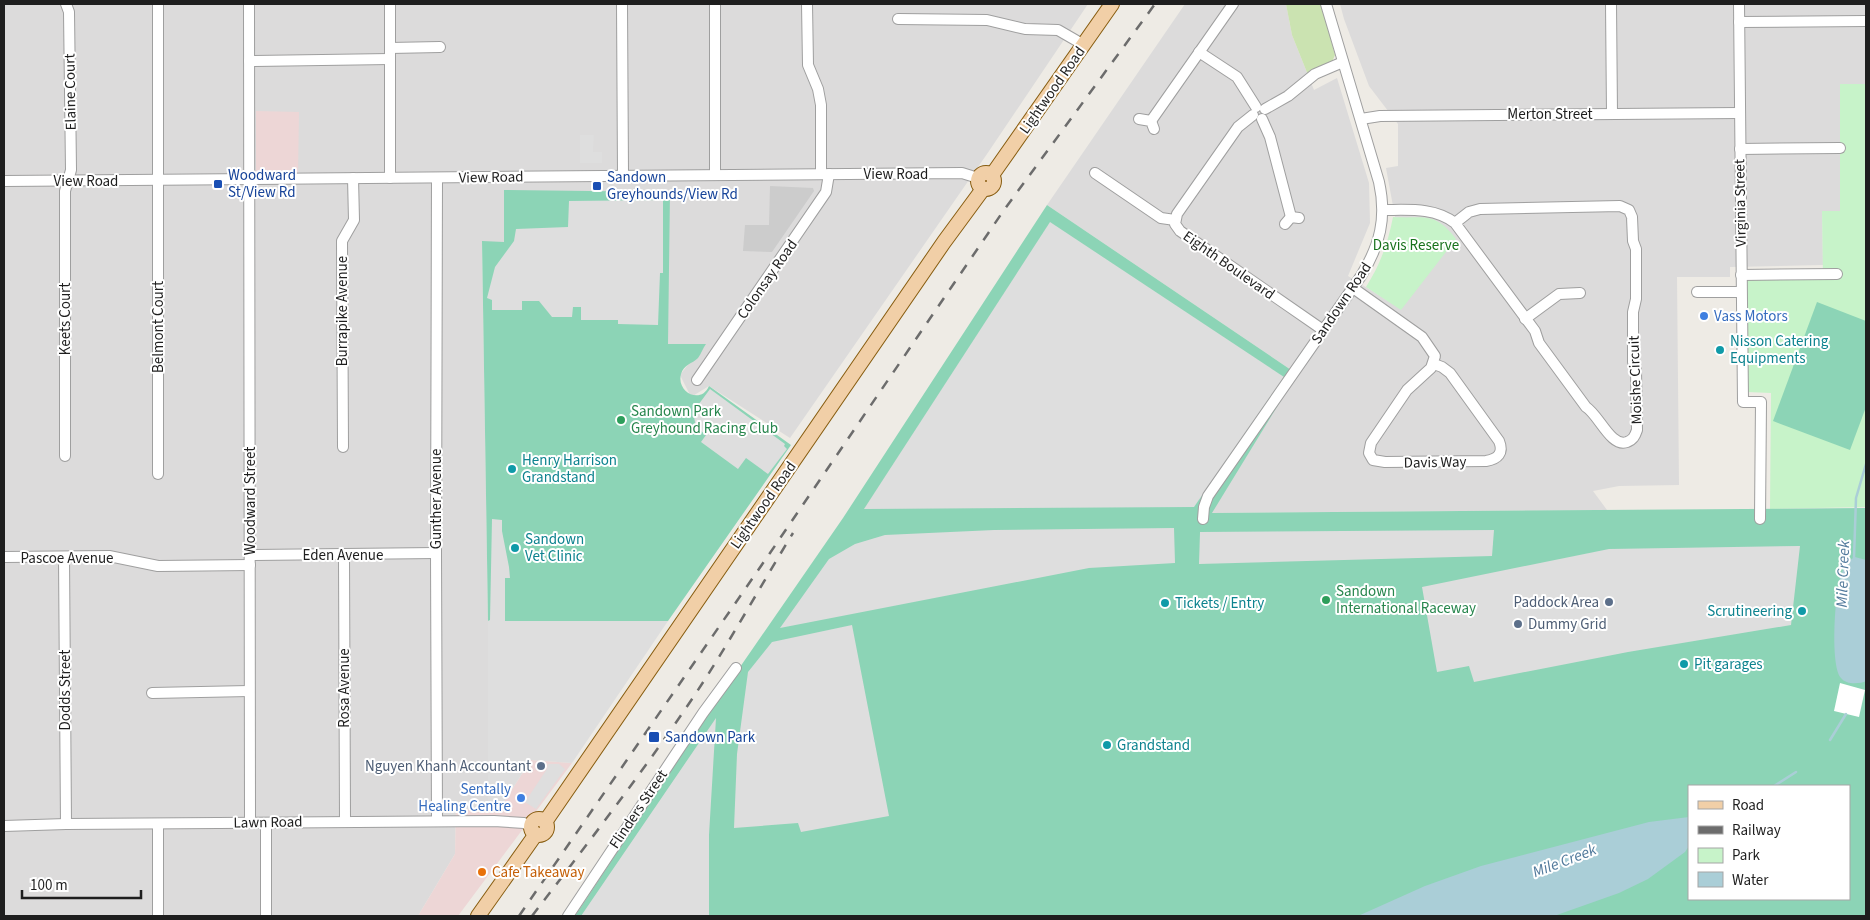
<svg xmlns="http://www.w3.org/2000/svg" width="1870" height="920" viewBox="0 0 1870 920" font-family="'Source Sans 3',sans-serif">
<rect width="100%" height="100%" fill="#eeebe5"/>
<!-- residential -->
<g fill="#dcdbdb">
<path d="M4 4H1088L987 154 790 438 709 386 691 397 680 375 704 344H668L504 242H482L488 621V808L456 810 455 854 418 916H4Z"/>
<path d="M1185 4H1286L1292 35 1314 90 1337 78 1369 183 1370 223 1348 276 1401 309 1399 218 1395 217 1386 168 1398 166V124L1369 86 1344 19 1340 4H1866V84H1840V211H1822L1823 265 1730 267V277H1677L1679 485 1619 486 1593 491 1607 510 1211 513 1297 374 1047 205Z"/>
</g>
<!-- commercial -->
<g fill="#edd6d6">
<path d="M256 111 299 112 298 173 256 172Z"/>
<path d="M531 760 572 763 458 916H418L455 854 456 810 500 808Z"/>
</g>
<!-- religious -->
<path fill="#ccc" d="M770 186 813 188 814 191 772 252 743 251 745 225H769Z"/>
<!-- grass -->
<path fill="#cbe3b1" d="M1286 4H1321L1335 55 1332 62 1308 75 1292 35Z"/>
<!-- park -->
<g fill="#c7f3c9">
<path d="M1840 84H1866V507L1770 509 1771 393 1747 392 1746 279H1823L1822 211H1840Z"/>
<path d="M1393 217C1424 219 1435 211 1456 239L1401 310 1366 287C1380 265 1388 243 1393 217Z"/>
</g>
<!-- pitch -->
<g fill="#8cd4b6" fill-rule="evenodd">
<path d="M504 190 670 192 668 344H706C703 348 701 354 698 358 692 364 684 364 681 374 676 392 701 405 709 386L791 445 668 621H488L482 241 504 242Z"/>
<path d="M1047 205 1297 374 1212 513 1866 508V916H575L729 683 843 518ZM1689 786H1849V899H1689Z"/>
<path d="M1817 302 1866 321V407L1850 450 1773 421Z"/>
</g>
<!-- parking -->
<g fill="#dedede">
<path d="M580 135H594L593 152H602V163H580Z"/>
<path d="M663 200V273H660L658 325 618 324V320H581V307H573L572 317H552L539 301H522V310H492V300L487 298 495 267 514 241 516 229 568 227 569 201Z"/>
<path d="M1050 222 1284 377 1194 507 864 509Z"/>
<path d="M710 389 785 444 784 446 787 449 768 474 746 458 738 469 701 442 706 435 696 427 693 412Z"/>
<path d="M492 519 502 520V531L509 567 510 578H505V621H668L572 763 531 760 500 808H488V621L490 620Z"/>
<path d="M1174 528 1175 563 1089 568 780 628 829 559 855 544 885 535 994 530Z"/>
<path d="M1494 530 1492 556 1199 564 1200 532Z"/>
<path d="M1800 546 1791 625 1628 652 1474 682 1469 666 1437 672 1422 587 1609 549Z"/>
<path d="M852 625 889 816 801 832 798 823 734 828 737 754 748 672 772 642Z"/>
<path d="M716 718 709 835V916H581Z"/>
<path d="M548 764H559L565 769 536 809 525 802 547 769Z"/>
</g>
<!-- water -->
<g fill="#aaced7">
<path d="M1855 557 1866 560V681C1860 684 1846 685 1841 678 1830 665 1835 595 1840 578 1843 569 1846 561 1855 557Z"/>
<path d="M1689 817V846L1685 852 1648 879 1619 893 1554 916H1358L1425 886 1481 866 1649 822Z"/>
</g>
<!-- pier -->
<path fill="#fff" d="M1840 683 1865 690 1859 717 1834 711Z"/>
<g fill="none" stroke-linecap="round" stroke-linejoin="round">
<!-- stream -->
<g stroke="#aaced7" stroke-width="2.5">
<path d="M1854 558 1856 498 1866 464"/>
<path d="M1830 740 1846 714"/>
<path d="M1774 786 1796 772"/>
</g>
<defs>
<g id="minor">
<path d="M158 4V474"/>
<path d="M249 4 250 823"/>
<path d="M390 4V178"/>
<path d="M622 4 623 175"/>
<path d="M715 4V175"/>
<path d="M807 4 808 65 818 89 821 105V174"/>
<path d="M1611 4 1612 114"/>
<path d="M1739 4 1743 402H1761L1760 519"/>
<path d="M898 19 987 20 1025 29 1058 30 1084 45"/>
<path d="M1739 22 1866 21"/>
<path d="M390 48 440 47"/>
<path d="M1199 52 1237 77 1256 107"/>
<path d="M249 61 390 59"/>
<path d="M1265 109 1288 96 1315 74 1343 62"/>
<path d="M1253 115 1238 127 1177 214 1175 224 1180 231 1323 330"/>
<path d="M1139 119 1151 121 1154 129"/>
<path d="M1262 119 1270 137 1291 217"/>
<path d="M1361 119 1380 116 1739 113"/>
<path d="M1151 121 1233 4"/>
<path d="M1740 149 1840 148"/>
<path d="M1095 173 1161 218 1175 220"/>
<path d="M4 181 962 173 978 178"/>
<path d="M1383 210C1408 210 1434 207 1455 223L1535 331 1539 343 1586 407C1599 415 1611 448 1627 442 1633 440 1635 436 1637 430L1636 370 1633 362V312L1636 299V249L1633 241 1632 217 1629 210 1620 206 1480 209 1469 212 1455 223"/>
<path d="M1285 224 1291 217 1299 218"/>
<path d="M1741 275 1837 274"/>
<path d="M1353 288 1422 337 1435 356 1431 368 1407 390 1371 443 1369 453 1373 460 1385 462 1486 461C1498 459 1504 453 1499 441L1450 373 1442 367 1434 364"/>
<path d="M1697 292H1741"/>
<path d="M1525 319 1559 294 1580 293"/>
<path d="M697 380 826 192 829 174"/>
<path d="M343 447 342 241 354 220 353 178"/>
<path d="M65 456V191L71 170 69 12 66 4"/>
<path d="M1203 519 1204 507 1208 496 1361 276C1380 245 1387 218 1379 182L1326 4"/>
<path d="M250 555 436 553"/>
<path d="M344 555 345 821"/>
<path d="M4 557 109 556 158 566 250 565"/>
<path d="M64 557 66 824"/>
<path d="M152 693 249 691"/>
<path d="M437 821 436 553 437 178"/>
<path d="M266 823V916"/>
<path d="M158 824V916"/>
<path d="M4 826 66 824 494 821 524 823 531 827"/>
<path d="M568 916 703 713 736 668"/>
</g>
<g id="major">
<circle cx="986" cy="181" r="8"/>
<path d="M992 175 1112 4"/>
<circle cx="539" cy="827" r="8"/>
<path d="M545 822 944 242 983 189"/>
<path d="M478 916 536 834"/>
</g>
</defs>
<!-- minor casing -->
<use href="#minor" stroke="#9f9f9f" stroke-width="12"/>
<!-- major casing -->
<use href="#major" stroke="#885d10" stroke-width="16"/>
<!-- minor -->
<use href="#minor" stroke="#fff" stroke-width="10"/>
<!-- major -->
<use href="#major" stroke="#f1cfa7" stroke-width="14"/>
<!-- rail -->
<g stroke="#6c6c6c" stroke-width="2.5" stroke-dasharray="10 10" stroke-linecap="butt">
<path d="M519 916 770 553 1004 210 1155 4"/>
<path d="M532 916C585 847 639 777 688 705 726 649 758 590 793 533"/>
</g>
</g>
<!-- markers -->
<g fill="#1a4fb4" stroke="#fff" stroke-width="2">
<rect x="213" y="179" width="10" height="10" rx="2.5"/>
<rect x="592" y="181" width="10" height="10" rx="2.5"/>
<rect x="648" y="731" width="12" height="12" rx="2.5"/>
</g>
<g fill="#3f7fe0" stroke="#fff" stroke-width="2">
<circle cx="1704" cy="316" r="5"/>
<circle cx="521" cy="798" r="5"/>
</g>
<g fill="#0f9aa8" stroke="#fff" stroke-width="2">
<circle cx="1720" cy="350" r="5"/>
<circle cx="512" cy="469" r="5"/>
<circle cx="515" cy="548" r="5"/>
<circle cx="1165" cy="603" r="5"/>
<circle cx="1802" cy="611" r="5"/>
<circle cx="1684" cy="664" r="5"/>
<circle cx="1107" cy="745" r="5"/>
</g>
<g fill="#2e9e5b" stroke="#fff" stroke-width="2">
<circle cx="621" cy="420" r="5"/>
<circle cx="1326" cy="600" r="5"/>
</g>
<g fill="#5c6f8a" stroke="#fff" stroke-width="2">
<circle cx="1609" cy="602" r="5"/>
<circle cx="1518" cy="624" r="5"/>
<circle cx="541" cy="766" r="5"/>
</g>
<circle fill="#e8710a" stroke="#fff" stroke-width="2" cx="482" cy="872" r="5"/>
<g text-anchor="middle" stroke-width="4" stroke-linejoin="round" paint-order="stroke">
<!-- street labels -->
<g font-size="15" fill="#1e1e1e" stroke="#fff">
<text transform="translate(1052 90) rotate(-55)" y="5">Lightwood Road</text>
<text transform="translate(70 92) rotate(-91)" y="5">Elaine Court</text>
<text x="1550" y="119">Merton Street</text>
<text x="896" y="179">View Road</text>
<text transform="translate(491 177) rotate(-1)" y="5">View Road</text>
<text x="86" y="186">View Road</text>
<text transform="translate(1740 203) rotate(-91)" y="5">Virginia Street</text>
<text transform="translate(1229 265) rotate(35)" y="5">Eighth Boulevard</text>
<text transform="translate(767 279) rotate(-55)" y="5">Colonsay Road</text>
<text transform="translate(1341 303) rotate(-56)" y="5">Sandown Road</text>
<text transform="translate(342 311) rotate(-90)" y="5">Burrapike Avenue</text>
<text transform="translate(65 319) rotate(-90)" y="5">Keets Court</text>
<text transform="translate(158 327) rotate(-90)" y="5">Belmont Court</text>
<text transform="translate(1635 380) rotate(-92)" y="5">Moishe Circuit</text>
<text transform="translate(1435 462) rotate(-1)" y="5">Davis Way</text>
<text transform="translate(436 499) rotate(-90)" y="5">Gunther Avenue</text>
<text transform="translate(250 501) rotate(-90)" y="5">Woodward Street</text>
<text transform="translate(763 505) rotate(-55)" y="5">Lightwood Road</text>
<text x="343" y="560">Eden Avenue</text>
<text x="67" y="563">Pascoe Avenue</text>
<text transform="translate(344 688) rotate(-90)" y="5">Rosa Avenue</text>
<text transform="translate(65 690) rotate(-90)" y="5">Dodds Street</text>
<text transform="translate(638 809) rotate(-56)" y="5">Flinders Street</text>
<text transform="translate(268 822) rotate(-1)" y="5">Lawn Road</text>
</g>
<!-- transit labels -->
<g font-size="15" fill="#164399" stroke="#fff" text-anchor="start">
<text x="228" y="180">Woodward<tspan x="228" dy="17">St/View Rd</tspan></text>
<text x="607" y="182">Sandown<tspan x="607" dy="17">Greyhounds/View Rd</tspan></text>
<text x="665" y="742">Sandown Park</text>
</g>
<!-- park labels -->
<g font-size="15" fill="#18711c" stroke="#fff">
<text x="1416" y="250">Davis Reserve</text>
</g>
<!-- shop labels -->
<g font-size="15" fill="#366cbe" stroke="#fff" text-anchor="start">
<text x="1714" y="321">Vass Motors</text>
<text x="511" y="794" text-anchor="end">Sentally<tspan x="511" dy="17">Healing Centre</tspan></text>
</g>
<!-- culture labels -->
<g font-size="15" fill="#0d838f" stroke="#fff" text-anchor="start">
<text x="1730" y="346">Nisson Catering<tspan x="1730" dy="17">Equipments</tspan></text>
<text x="522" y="465">Henry Harrison<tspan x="522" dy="17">Grandstand</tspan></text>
<text x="525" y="544">Sandown<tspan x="525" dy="17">Vet Clinic</tspan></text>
<text x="1175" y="608">Tickets / Entry</text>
<text x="1792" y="616" text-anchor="end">Scrutineering</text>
<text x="1694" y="669">Pit garages</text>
<text x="1117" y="750">Grandstand</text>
</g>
<!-- leisure labels -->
<g font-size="15" fill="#27864d" stroke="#fff" text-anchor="start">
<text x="631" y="416">Sandown Park<tspan x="631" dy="17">Greyhound Racing Club</tspan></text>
<text x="1336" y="596">Sandown<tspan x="1336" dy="17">International Raceway</tspan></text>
</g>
<!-- service labels -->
<g font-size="15" fill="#4e5e75" stroke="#fff" text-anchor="end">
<text x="1599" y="607">Paddock Area</text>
<text x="1528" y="629" text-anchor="start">Dummy Grid</text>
<text x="531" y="771">Nguyen Khanh Accountant</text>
</g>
<!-- food labels -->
<g font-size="15" fill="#c56008" stroke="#fff" text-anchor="start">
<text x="492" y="877">Cafe Takeaway</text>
</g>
<!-- water labels -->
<g font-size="16" font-style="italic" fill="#527a9c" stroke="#fff">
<text transform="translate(1842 574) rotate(-88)" y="6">Mile Creek</text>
<text transform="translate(1564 860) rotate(-21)" y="6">Mile Creek</text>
</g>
</g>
<!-- border -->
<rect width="1870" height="920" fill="none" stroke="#1e1e1e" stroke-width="10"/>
<!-- legend -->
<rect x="1688" y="785" width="162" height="115" fill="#ffffff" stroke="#a5a5a5"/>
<rect x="1698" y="801" width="25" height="8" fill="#f1cfa7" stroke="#a5a5a5"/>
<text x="1732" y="810" font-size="15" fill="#1e1e1e">Road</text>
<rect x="1698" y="826" width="25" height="8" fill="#6c6c6c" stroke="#a5a5a5"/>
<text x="1732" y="835" font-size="15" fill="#1e1e1e">Railway</text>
<rect x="1698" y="848" width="25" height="15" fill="#c7f3c9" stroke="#a5a5a5"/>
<text x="1732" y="860" font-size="15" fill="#1e1e1e">Park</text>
<rect x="1698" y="872" width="25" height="15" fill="#aaced7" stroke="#a5a5a5"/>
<text x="1732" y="885" font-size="15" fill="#1e1e1e">Water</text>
<!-- scale -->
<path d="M22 890v8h119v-8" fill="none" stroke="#1e1e1e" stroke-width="2.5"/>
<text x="30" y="890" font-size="15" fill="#1e1e1e" stroke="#ffffff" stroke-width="4" paint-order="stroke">100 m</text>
</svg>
